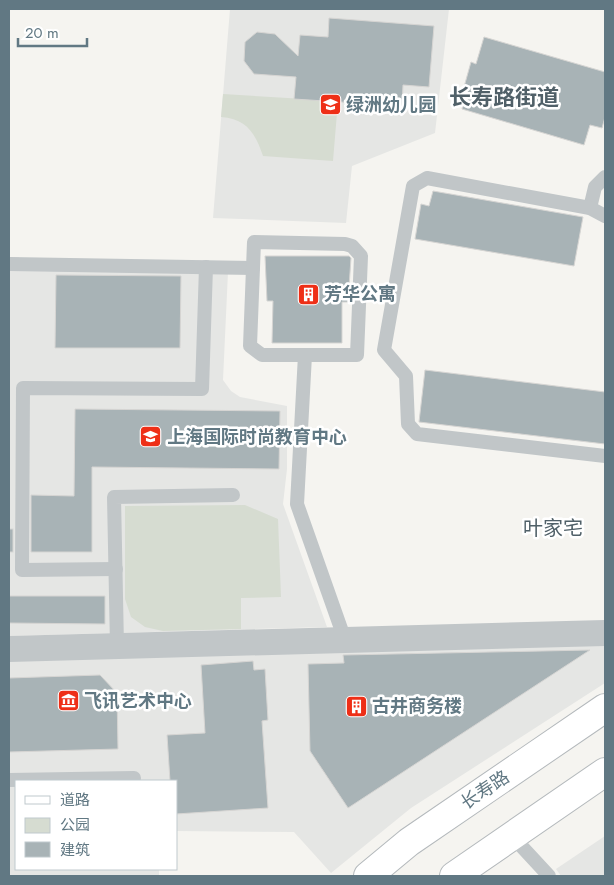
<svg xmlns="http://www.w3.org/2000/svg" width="614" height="885" viewBox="0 0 614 885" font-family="Jost,'Noto Sans SC',sans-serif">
<rect width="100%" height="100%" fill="#f5f4f0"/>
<!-- built -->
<g fill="#e5e6e4">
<path d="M230 9H449L435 133 352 166 346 223 213 218Z"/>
<path d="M9 257H19V269L228 272 223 380 231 391 240 397 287 406V469L283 504 327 627 9 636Z"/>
<path d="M605 643V683L411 808 331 873 294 832 176 831V781H16V869H159V876H9V658Z"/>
<path d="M605 836V876H561L556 869Z"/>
</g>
<!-- green -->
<g fill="#d6dcd1">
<path d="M223 94 338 101 333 161 263 156C255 133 247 119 221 117Z"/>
<path d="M245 505 278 519 281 597 241 598V629L163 631 145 627 131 617 125 599V506Z"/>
</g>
<!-- building -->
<g fill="#a8b3b6" stroke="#d6d5d3">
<path d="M329 18 434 26 429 87 403 85 402 106 294 99 296 77 254 74 244 61 245 42 257 32 275 34 298 56 300 35 328 37Z"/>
<path d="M484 37 605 72V117L602 128 590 125 584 145 462 109 468 88 464 87 471 62 476 64Z"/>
<path d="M433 191 583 217 574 266 415 239 421 204 429 206Z"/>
<path d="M265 256H349L351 258 348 302H342V343H272L273 301H267Z"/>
<path d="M56 275 181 276 180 348H55Z"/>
<path d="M425 370 605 392V444L419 422Z"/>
<path d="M75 409 280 411 279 469 92 467V552H31V495L74 496Z"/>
<rect x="9" y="529" width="4" height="23"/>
<path d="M9 596H105V624L9 623Z"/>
<path d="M590 650 348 808 310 751 308 664 344 663 343 655Z"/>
<path d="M253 661 254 670 265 669 268 720 262 721 268 808 176 814V781H170L167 735 205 733 201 665Z"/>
<path d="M100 675 117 693 118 749 9 752V678Z"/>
</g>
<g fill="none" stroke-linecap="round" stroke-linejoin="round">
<defs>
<g id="primary">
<path d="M368 876 409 842 605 708"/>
<path d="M454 876 605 772"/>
</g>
</defs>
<!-- primary casing -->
<use href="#primary" stroke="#b4b9bc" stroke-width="30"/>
<!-- service -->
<g stroke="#c1c6c8" stroke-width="14">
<path d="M590 208 595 187 605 177"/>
<path d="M605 216 590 208 427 178 413 186 384 350 406 376 408 424 417 434 605 456"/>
<path d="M9 264 253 268"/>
<path d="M305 355H262L250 346 254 242 345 244 352 246 361 256 357 355H305L297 504 345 640"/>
<path d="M116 569 22 570 23 388 202 389 206 267"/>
<path d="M117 646 114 497 233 495"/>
<path d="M9 780 134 778"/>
<path d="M512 836 549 876"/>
</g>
<!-- minor -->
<path stroke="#c1c6c8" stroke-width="26" d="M9 649 605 633"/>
<!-- primary -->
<use href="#primary" stroke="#fff" stroke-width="28"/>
</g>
<!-- icons -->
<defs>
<symbol id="school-square" viewBox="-11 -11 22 22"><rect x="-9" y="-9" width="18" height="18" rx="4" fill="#ee2f17" stroke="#fff"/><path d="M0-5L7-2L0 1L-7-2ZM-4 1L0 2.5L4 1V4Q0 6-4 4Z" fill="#fff"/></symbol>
<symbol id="building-square" viewBox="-11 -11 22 22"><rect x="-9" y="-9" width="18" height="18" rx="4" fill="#ee2f17" stroke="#fff"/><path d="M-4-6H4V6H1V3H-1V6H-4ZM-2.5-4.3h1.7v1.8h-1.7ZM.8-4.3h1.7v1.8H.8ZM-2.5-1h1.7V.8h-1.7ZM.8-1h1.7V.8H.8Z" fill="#fff"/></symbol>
<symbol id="museum-square" viewBox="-11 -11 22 22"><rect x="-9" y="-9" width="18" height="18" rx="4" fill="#ee2f17" stroke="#fff"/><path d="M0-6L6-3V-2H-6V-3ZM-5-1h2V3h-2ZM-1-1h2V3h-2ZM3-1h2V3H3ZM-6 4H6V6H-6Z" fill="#fff"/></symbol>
</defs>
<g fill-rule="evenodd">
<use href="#school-square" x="318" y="92" width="25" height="25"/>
<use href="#building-square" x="296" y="282" width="25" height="25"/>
<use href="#school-square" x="138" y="424" width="25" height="25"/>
<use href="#museum-square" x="56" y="688" width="25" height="25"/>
<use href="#building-square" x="344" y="694" width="25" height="25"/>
</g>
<g text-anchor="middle" stroke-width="5" stroke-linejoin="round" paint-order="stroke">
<!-- poi labels -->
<g font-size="18" font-weight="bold" fill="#617883" stroke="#fff" text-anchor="start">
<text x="346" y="111">绿洲幼儿园</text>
<text x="324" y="300">芳华公寓</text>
<text x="167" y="443">上海国际时尚教育中心</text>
<text x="84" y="707">飞讯艺术中心</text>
<text x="372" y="712">古井商务楼</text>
</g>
<!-- street labels -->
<g font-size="18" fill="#617883" stroke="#fff">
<text transform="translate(485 790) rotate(-34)" y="6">长寿路</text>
</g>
<!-- quarter labels -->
<g font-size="20" fill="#506068" stroke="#fff">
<text x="553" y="535">叶家宅</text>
</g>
<!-- district labels -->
<g font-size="22" font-weight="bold" fill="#506068" stroke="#fff">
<text x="504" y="105">长寿路街道</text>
</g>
</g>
<!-- border -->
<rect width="614" height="885" fill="none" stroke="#617883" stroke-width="20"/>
<!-- legend -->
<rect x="15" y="780" width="162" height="90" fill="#ffffff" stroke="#c0c9cd"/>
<rect x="25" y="796" width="25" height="8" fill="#ffffff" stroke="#c0c9cd"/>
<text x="60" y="805" font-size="15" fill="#617883">道路</text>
<rect x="25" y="818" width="25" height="15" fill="#d6dcd1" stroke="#c0c9cd"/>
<text x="60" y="830" font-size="15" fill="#617883">公园</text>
<rect x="25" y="842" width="25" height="15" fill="#a8b3b6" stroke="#c0c9cd"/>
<text x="60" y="855" font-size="15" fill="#617883">建筑</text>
<!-- scale -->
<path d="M18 38v8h69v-8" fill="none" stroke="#617883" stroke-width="2.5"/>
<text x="25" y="38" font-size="15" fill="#617883" stroke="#ffffff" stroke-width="4" paint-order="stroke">20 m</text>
</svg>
